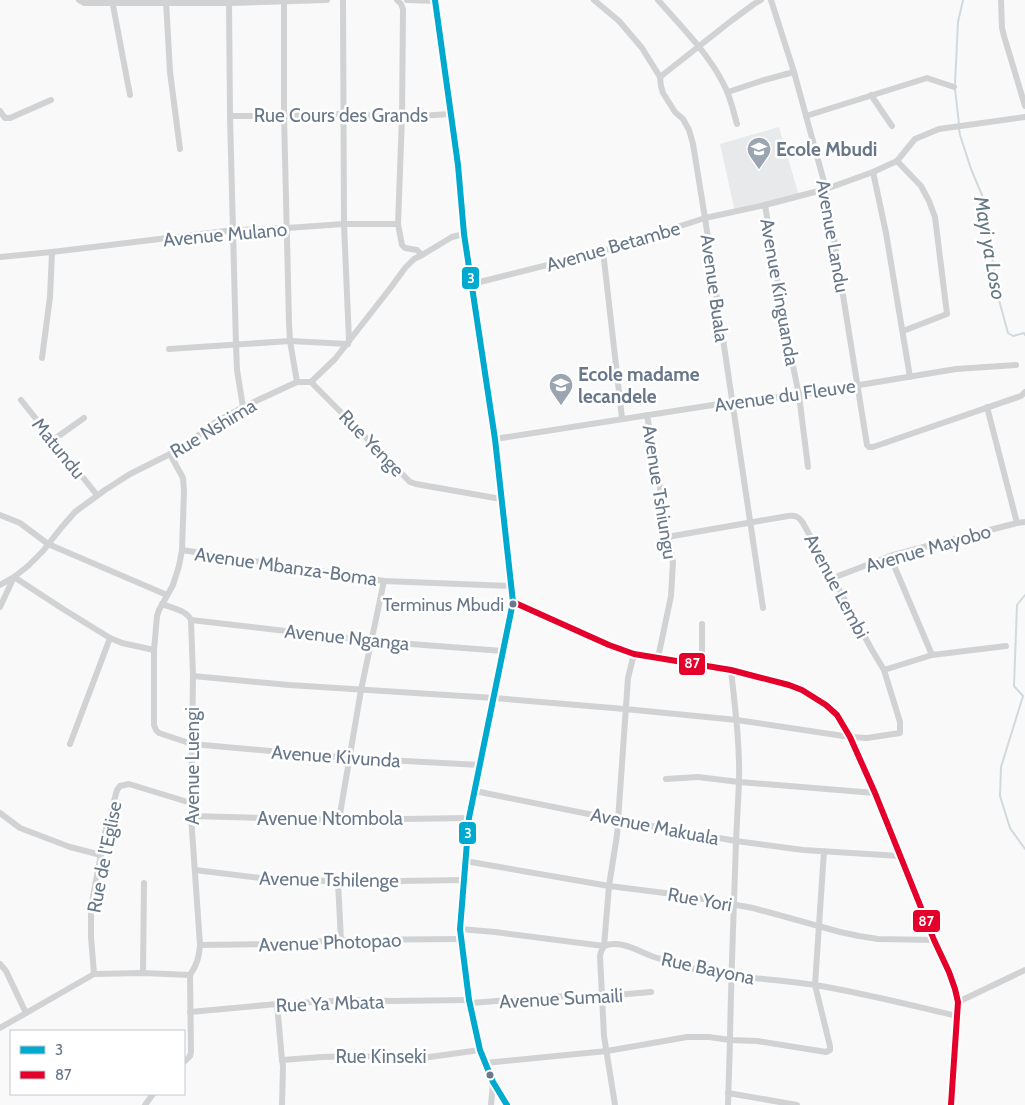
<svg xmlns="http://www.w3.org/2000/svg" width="1025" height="1105" viewBox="0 0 1025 1105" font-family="Cabin,sans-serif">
<rect width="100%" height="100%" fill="#f9f9f9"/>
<!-- built -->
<path fill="#e8e9ea" d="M779 127 799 196 735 212 720 144Z"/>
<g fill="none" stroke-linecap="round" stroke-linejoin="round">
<!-- stream -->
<g stroke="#d2d9dd" stroke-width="2">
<path d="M955 84 958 22 963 0"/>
<path d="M955 89 959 124"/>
<path d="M959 129 960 135 971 169 984 200 991 246 996 289 1008 333 1013 336 1024 333 1025 335"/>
<path d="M1025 595 1017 605 1014 686 1023 696 1001 767 1000 796 1010 828 1025 849"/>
</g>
<!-- minor -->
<g stroke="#d1d2d4" stroke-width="6">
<path d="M79 0 84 3H229L327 0"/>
<path d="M112 0 130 95"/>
<path d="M229 0 230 116 236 345 237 370 243 407"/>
<path d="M284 0V116L289 322 290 341 297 382"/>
<path d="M343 0 344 224 349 341"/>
<path d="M397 0 401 4 403 9 402 117 398 224 402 245 405 248 417 250 422 255"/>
<path d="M407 0 435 1"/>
<path d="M594 0 619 21 642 48 660 77 661 86 663 93 675 112 683 119 689 130 693 144 705 218 763 608"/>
<path d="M658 0C680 25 708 53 723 83 730 95 733 110 737 124"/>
<path d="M771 0 794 72 826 189 867 445 869 447H873L1021 396 1025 392"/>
<path d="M1001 0 1002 28 1004 36 1025 106"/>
<path d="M166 1 170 72 180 149"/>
<path d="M660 77 731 21 754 4 761 0"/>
<path d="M728 92 761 81 794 72"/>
<path d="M871 95 892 126"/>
<path d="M0 111 5 118H10L51 100"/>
<path d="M230 116H284L344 114 402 117 451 114"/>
<path d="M806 116 927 78 954 87"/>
<path d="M897 161 921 186 929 201 935 217 947 314 903 331"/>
<path d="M873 172 886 233 910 377"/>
<path d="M765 205 785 327 799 395 808 467"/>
<path d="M603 251 622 418"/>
<path d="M0 257 52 252 234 230 287 228 344 224H398"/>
<path d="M472 284 603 251 705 218 765 205 826 189 873 172 897 161 915 139 939 129 1025 117"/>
<path d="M169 349 290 341 348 344"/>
<path d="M42 358 50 297 52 252"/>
<path d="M311 382 410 482 416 484 501 499"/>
<path d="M21 400 97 495"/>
<path d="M987 407 1017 523"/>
<path d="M647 415 673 562 671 596 658 658"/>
<path d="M495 439 732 402 799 395 956 369 1016 365"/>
<path d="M53 440 84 418"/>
<path d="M170 454 183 478 184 491 182 550 179 566 173 585 159 610 157 616 154 650V725L156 730 159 733 192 744 349 758 480 765"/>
<path d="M0 515 20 523 48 544 167 595"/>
<path d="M182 550 384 581 511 586"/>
<path d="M890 556 932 655"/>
<path d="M833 578 890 556 912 550 1017 523 1025 522"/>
<path d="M0 585 14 577 28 566 43 551 61 528 75 512 105 490 130 474 170 454 187 444 216 422 243 407 297 382H311L335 359 392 286 405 268 414 259 422 255 452 237 464 234"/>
<path d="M0 607 14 577 63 609 110 638 122 643 154 650"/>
<path d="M191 620 371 641 503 651"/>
<path d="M702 624V665"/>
<path d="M731 670C735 707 740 745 739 782L875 793"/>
<path d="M884 670 932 655 1006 646"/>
<path d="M193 676 289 685 494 698 625 709 737 720 850 737 867 738 900 733V722L884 670 872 650 803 523C799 517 796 515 788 516L667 537"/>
<path d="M70 744 110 638"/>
<path d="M475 791 618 820 736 841 739 782 698 777 666 779"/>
<path d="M0 813 20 828 70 847 101 855"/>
<path d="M191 816 339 820 469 818"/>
<path d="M339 820 361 690 384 581"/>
<path d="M824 851 815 985 830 1046V1050L826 1052 757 1041 730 1040C731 974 734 908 736 841L803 850 900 856"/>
<path d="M465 861 609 886 681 895 753 908 840 932 859 936 878 939 934 940"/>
<path d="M195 870 268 879H300L338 882 464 880"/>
<path d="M338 882 341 940"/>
<path d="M460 929 495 932 604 946C620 939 640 952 654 957 666 961 679 964 691 968 732 979 774 978 815 985 863 993 910 1005 957 1016"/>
<path d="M200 945 277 944 341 940 461 939"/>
<path d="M0 964 6 971 26 1013"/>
<path d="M143 973 144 883"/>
<path d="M94 974 91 937V907L105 833 117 790 120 786 129 784 191 803"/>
<path d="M958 1002 1025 970"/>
<path d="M471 1003 535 998 567 996H603L651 992"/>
<path d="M277 1004 282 1060 283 1066 282 1105"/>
<path d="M190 1012 277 1004 352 1000 392 1001 469 1000"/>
<path d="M0 1028 94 974 143 973 190 975C197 965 199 957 200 945L191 816 193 676 191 620C186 610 172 608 162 604"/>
<path d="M282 1060 322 1057 360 1056 415 1059 480 1050"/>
<path d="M184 1062 190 1056 191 1052 190 975"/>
<path d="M485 1063 607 1051 687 1037H709L730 1040 728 1105"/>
<path d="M728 1093 797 1105"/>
<path d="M145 1105 153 1094"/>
<path d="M491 1105 493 1083"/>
<path d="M507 1105 493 1082 480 1050 469 1000 460 929 469 818 513 602"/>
<path d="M615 1105 604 1036 600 956 601 952 604 946 609 886 617 835 628 678 634 654"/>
</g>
<!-- tertiary -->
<path stroke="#d1d2d4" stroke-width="8" d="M435 0 458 165 464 234 495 439 513 602 609 645 634 654 731 670 789 685 802 690 826 705 837 715 850 737 875 793 934 940 949 972 955 989 958 1002 951 1105"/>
<defs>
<path id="bus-1" d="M435 0 458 165 464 234 495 439 513 602 469 818 460 929 469 1000 480 1050 493 1082 507 1105"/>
<path id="bus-2" d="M513 602 609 645 634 654 731 670 789 685 802 690 826 705 837 715 850 737 875 793 934 940 949 972 955 989 958 1002 951 1105"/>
</defs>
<!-- bus-1 casing -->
<use href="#bus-1" stroke="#fff" stroke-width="10"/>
<!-- bus-2 casing -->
<use href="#bus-2" stroke="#fff" stroke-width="10"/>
<!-- bus-1 -->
<use href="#bus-1" stroke="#00a9ce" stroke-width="6"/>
<!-- bus-2 -->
<use href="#bus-2" stroke="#e4002b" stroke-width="6"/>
</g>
<!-- icons -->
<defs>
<symbol id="school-pin" viewBox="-11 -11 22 30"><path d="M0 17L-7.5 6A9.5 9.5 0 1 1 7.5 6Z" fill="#9ba5b1" stroke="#fff"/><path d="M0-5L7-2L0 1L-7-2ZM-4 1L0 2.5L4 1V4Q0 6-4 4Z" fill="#fff"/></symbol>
</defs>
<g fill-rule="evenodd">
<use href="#school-pin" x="745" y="135" width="28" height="38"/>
<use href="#school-pin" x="547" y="371" width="28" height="38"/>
</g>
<!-- markers -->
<g fill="#68788a" stroke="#fff" stroke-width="2">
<circle cx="513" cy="604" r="4.5"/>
<circle cx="490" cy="1075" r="4.5"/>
</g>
<g text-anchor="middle" stroke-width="5" stroke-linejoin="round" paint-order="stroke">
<!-- bus labels -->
<g font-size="18" fill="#68788a" stroke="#fff" text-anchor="end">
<text x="504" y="611">Terminus Mbudi</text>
</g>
<!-- street labels -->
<g font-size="19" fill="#68788a" stroke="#fff">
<text x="341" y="122">Rue Cours des Grands</text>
<text transform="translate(225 234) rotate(-5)" y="7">Avenue Mulano</text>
<text transform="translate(833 236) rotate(80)" y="7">Avenue Landu</text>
<text transform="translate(613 246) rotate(-16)" y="7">Avenue Betambe</text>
<text transform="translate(715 288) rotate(82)" y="7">Avenue Buala</text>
<text transform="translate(780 292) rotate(80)" y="7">Avenue Kinguanda</text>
<text transform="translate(785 395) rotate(-8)" y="7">Avenue du Fleuve</text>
<text transform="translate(213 428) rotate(-31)" y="7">Rue Nshima</text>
<text transform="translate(372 443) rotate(46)" y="7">Rue Yenge</text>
<text transform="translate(59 448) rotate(51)" y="7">Matundu</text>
<text transform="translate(660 492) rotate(81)" y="7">Avenue Tshiungu</text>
<text transform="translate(928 548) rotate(-16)" y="7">Avenue Mayobo</text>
<text transform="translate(286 566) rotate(8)" y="7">Avenue Mbanza-Boma</text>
<text transform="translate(837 586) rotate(62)" y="7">Avenue Lembi</text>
<text transform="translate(347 637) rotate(6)" y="7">Avenue Nganga</text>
<text transform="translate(336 756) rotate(4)" y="7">Avenue Kivunda</text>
<text transform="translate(192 766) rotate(-90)" y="7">Avenue Luengi</text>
<text x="330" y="825">Avenue Ntombola</text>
<text transform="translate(655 826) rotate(11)" y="7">Avenue Makuala</text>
<text transform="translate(104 857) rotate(-79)" y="7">Rue de l'Eglise</text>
<text transform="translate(329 879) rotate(1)" y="7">Avenue Tshilenge</text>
<text transform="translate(700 899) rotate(10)" y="7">Rue Yori</text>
<text transform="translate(330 942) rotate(-2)" y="7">Avenue Photopao</text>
<text transform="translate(708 968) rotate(12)" y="7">Rue Bayona</text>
<text transform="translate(561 998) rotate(-3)" y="7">Avenue Sumaili</text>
<text transform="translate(330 1003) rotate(-2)" y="7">Rue Ya Mbata</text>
<text x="381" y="1063">Rue Kinseki</text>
</g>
<!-- poi labels -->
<g font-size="19" font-weight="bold" fill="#68788a" stroke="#fff" text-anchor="start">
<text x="776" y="156">Ecole Mbudi</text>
<text x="578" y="381">Ecole madame<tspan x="578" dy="22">lecandele</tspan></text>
</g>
<!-- water labels -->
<g font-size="20" font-style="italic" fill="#637984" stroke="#fff">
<text transform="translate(990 248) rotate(80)" y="7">Mayi ya Loso</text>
</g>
</g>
<g stroke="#fff" stroke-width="2">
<rect x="461" y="266" width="19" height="24" rx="5" fill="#00a9ce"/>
<rect x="678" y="652" width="28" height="24" rx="5" fill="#e4002b"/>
<rect x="458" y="821" width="19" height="24" rx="5" fill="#00a9ce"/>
<rect x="912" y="909" width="29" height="24" rx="5" fill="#e4002b"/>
</g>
<g font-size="14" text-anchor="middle" font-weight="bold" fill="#fff">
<text x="471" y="283">3</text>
<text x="692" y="668">87</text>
<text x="468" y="838">3</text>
<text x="926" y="926">87</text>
</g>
<!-- legend -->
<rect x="10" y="1030" width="175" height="65" fill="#ffffff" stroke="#c3c9d0"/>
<rect x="20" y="1046" width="25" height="8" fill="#00a9ce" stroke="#c3c9d0"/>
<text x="55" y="1055" font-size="15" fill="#68788a">3</text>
<rect x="20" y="1071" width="25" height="8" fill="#e4002b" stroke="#c3c9d0"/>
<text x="55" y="1080" font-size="15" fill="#68788a">87</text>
</svg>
